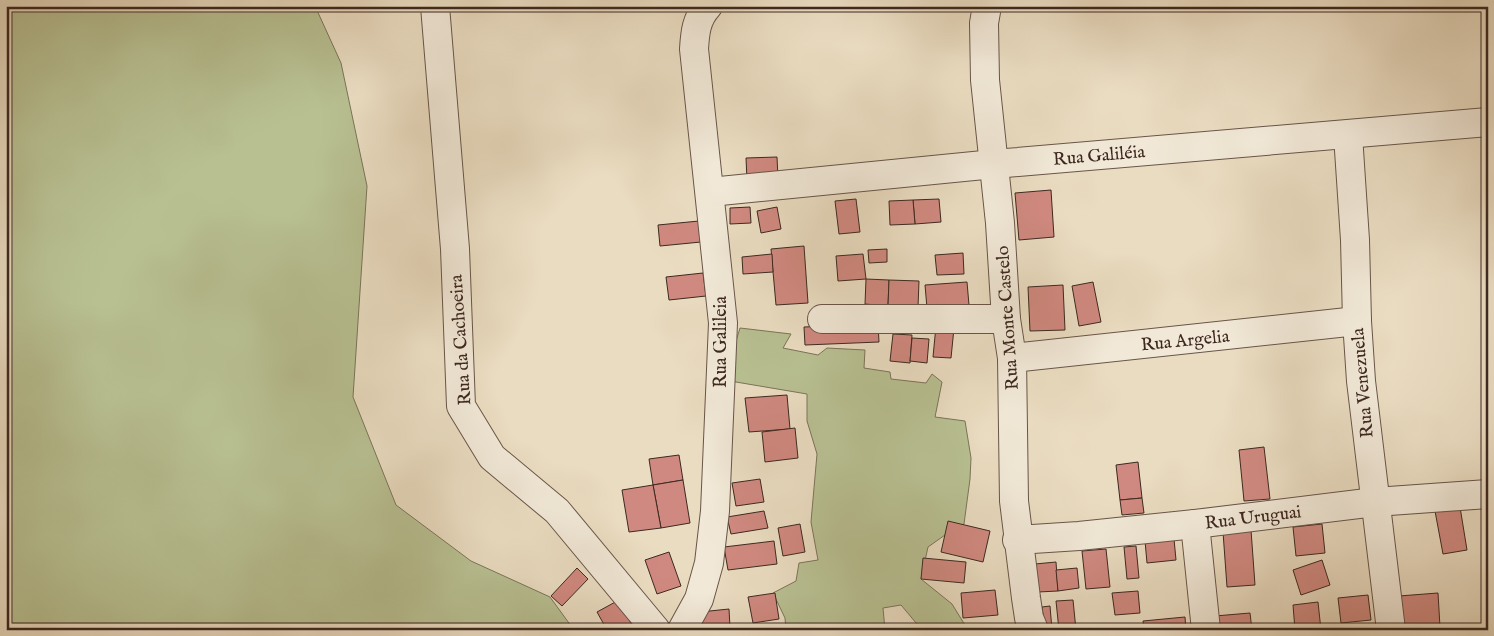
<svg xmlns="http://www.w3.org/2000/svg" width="1494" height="636" viewBox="0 0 1494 636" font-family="'IM FELL English',serif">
<rect width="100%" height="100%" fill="#eadcc1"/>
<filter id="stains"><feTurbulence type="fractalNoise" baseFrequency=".004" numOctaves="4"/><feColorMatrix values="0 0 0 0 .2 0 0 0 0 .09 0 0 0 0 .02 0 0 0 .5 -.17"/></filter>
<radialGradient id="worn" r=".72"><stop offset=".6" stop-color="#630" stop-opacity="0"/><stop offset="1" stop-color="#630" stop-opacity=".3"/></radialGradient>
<!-- green -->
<g fill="#b8c092" stroke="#7a7459">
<path d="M6 6H315L341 63 367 186 353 397 396 505 471 561 550 597 574 630H6Z"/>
<path d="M740 328 791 334 783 348 818 355 827 348 865 350 864 368 890 372 891 379 926 383 932 374 942 382 935 417 965 421 971 458 970 479 964 524 945 535 928 547 921 579 952 604 968 630H922L901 605 883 608 885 630H786L785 618 773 593 796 581 799 563 818 560 811 522 817 454 807 421V394L724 380Z"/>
</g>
<!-- building -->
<g fill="#d08980" stroke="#3d2820">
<path d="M777 157 778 178 747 180 746 158Z"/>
<path d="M1051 190 1054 237 1019 240 1015 193Z"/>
<path d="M856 199 860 232 839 234 835 201Z"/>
<path d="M939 199 941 222 915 224 913 200Z"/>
<path d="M913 200 915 224 890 225 889 201Z"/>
<path d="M750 207 751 223 730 224V208Z"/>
<path d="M777 207 781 229 761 233 757 211Z"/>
<path d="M699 221 701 242 660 246 658 225Z"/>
<path d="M804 246 808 303 776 305 771 249Z"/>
<path d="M887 249V262L869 263 868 250Z"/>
<path d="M963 253 964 274 937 275 935 255Z"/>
<path d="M772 254 773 272 743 274 742 257Z"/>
<path d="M863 254 866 279 838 281 836 256Z"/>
<path d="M703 273 706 296 669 300 666 277Z"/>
<path d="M866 279 889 280 888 306 865 304Z"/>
<path d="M889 280 919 281 918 307 888 306Z"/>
<path d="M967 282 969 305 927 308 925 285Z"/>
<path d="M1093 282 1101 322 1079 326 1072 286Z"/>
<path d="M1063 285 1065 330 1030 331 1028 287Z"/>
<path d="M878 324 879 342 805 345 804 327Z"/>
<path d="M936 326 954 328 951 358 933 357Z"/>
<path d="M893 334 912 335 910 363 890 361Z"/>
<path d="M912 338 929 339 927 363 910 361Z"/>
<path d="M787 395 790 429 749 432 745 398Z"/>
<path d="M795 428 798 458 765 462 762 432Z"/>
<path d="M1264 447 1270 499 1244 501 1239 450Z"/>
<path d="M679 455 683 480 653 485 649 459Z"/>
<path d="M1138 462 1142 498 1120 500 1116 465Z"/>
<path d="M760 479 764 502 736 506 732 483Z"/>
<path d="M683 480 690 523 661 528 653 485Z"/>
<path d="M653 485 661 528 629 532 622 490Z"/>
<path d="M1142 498 1144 513 1122 515 1120 500Z"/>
<path d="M1460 507 1467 550 1443 554 1435 511Z"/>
<path d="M764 511 768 528 731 534 727 517Z"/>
<path d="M948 521 990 531 983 562 941 552Z"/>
<path d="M800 524 805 552 783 556 778 528Z"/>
<path d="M1322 524 1325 553 1296 556 1293 527Z"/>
<path d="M1251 530 1255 585 1227 587 1223 532Z"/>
<path d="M1174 539 1176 560 1147 563 1145 541Z"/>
<path d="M774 541 777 564 728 570 724 547Z"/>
<path d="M1136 546 1139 578 1127 579 1124 547Z"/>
<path d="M1106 549 1110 587 1086 589 1082 551Z"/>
<path d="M669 552 681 586 657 594 645 560Z"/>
<path d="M923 558 966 562 964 583 921 579Z"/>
<path d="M1322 560 1330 585 1301 595 1293 570Z"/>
<path d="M1056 562 1058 591 1038 592 1035 564Z"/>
<path d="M577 568 588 579 562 606 551 596Z"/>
<path d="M1077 568 1079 588 1058 591 1056 570Z"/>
<path d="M995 590 998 615 963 618 961 593Z"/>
<path d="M1138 591 1140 613 1115 615 1112 593Z"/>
<path d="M775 593 779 619 753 623 748 597Z"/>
<path d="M1438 593 1440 627 1402 630 1399 596Z"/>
<path d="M1368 595 1371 620 1341 623 1338 598Z"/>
<path d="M619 600 632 625 622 630H607L597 612Z"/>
<path d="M1073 600 1076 630H1059L1056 601Z"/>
<path d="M1318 602 1321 630H1295L1293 605Z"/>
<path d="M1050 606 1052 630H1045L1042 607Z"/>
<path d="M729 609 730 627 701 630 700 612Z"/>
<path d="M1250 613 1252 630H1216L1215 616Z"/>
<path d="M1185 617 1186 630H1144L1143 621Z"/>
<path d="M1135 626V630H1108V629Z"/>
</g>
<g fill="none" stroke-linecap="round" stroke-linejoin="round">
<defs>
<g id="minor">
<path d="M435 6 455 249 461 406 492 457 557 511 656 630"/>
<path d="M987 6 984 23 985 80 1000 223 1006 319 1012 358 1014 501 1026 598 1029 618 1034 630"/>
<path d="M1348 135 1355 240 1357 321 1361 381 1391 630"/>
<path d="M710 192 994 164 1488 122"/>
<path d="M822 319H1006"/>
<path d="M1012 358 1357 321"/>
<path d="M1195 524 1206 630"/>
<path d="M1017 540 1079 536 1195 524 1375 502 1488 494"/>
<path d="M682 630 699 599 709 563 715 511 723 323 694 49C695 33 696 19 708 6"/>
</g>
</defs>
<!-- minor casing -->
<use href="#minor" stroke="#685548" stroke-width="30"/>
<!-- minor -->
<use href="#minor" stroke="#f1e8d7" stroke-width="28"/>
</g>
<g text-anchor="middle" stroke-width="4" stroke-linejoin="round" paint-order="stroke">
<!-- street labels -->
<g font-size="18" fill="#3d2820" stroke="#f1e8d7">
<text transform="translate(1099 155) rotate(-5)" y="6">Rua Galiléia</text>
<text transform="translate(1007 318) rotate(-94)" y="6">Rua Monte Castelo</text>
<text transform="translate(460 340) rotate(-94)" y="6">Rua da Cachoeira</text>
<text transform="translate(1185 340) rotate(-6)" y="6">Rua Argelia</text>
<text transform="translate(720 342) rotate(-90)" y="6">Rua Galileia</text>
<text transform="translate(1362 383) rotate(-95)" y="6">Rua Venezuela</text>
<text transform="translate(1253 517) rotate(-7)" y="6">Rua Uruguai</text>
</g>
</g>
<!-- margin -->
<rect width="1494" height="636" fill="none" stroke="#eadcc1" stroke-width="25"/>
<rect x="8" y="8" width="1479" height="621" fill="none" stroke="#3d2820" stroke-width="2.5"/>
<rect x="12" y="12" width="1469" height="611" fill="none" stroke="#3d2820"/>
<rect width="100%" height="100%" filter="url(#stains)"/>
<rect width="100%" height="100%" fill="url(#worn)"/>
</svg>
